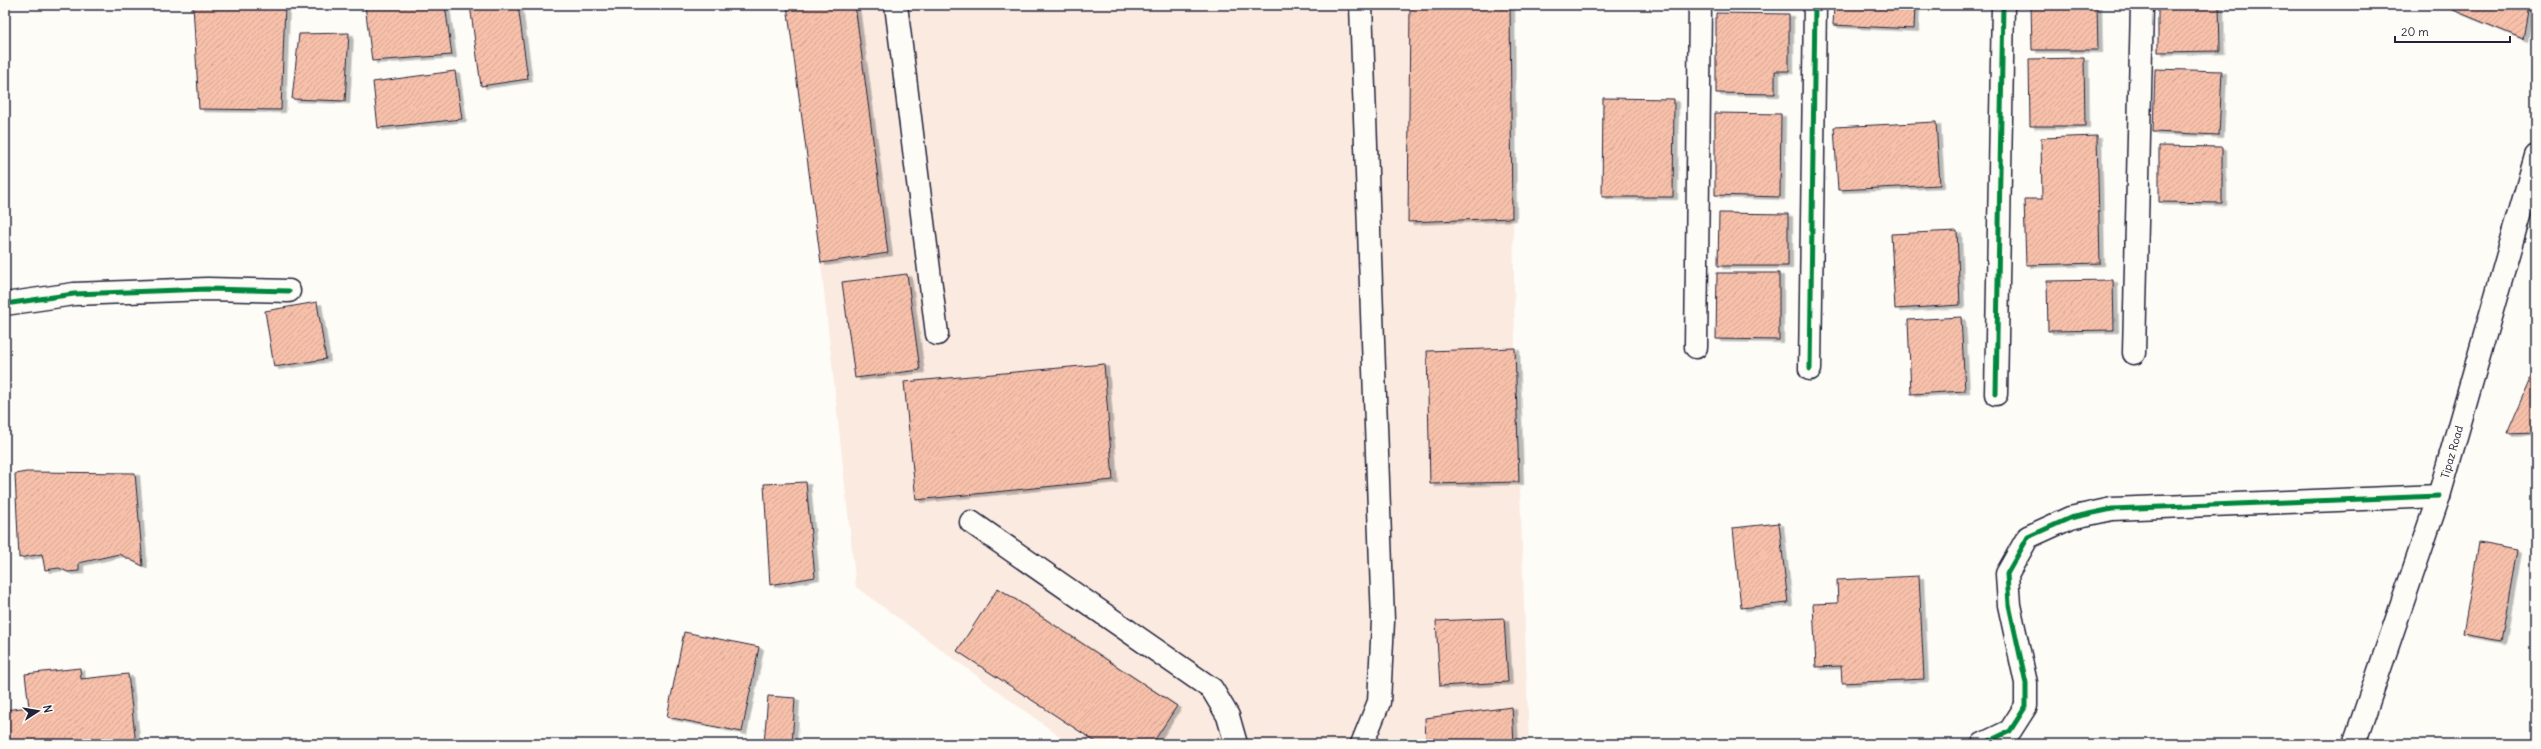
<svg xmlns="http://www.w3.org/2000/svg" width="2541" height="749" viewBox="0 0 2541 749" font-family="Delius,sans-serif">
<defs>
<pattern id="building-hatch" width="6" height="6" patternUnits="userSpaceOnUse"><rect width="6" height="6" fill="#f7c0aa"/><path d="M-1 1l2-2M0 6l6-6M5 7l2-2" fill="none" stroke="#d3a593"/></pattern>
<filter id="shadow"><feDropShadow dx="4.5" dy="2.5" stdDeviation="0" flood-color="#0004"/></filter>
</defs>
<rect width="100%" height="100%" fill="#fdfcf7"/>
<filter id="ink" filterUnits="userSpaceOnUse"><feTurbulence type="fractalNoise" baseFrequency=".025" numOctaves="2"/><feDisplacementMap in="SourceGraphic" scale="8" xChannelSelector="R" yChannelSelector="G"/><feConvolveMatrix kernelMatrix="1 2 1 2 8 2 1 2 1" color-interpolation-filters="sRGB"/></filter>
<g filter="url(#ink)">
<!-- built -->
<path fill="#fbeae0" d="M787 5H1510L1515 348 1529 744H1070L856 587 821 263Z"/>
<!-- building -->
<g fill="url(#building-hatch)" stroke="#22223b" filter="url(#shadow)">
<path d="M193 5H285L281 110 199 109Z"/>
<path d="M365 5H445L452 55 372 61Z"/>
<path d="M470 5H518L528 79 481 86Z"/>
<path d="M787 5H855L888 253 821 263Z"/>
<path d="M1410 5H1510L1512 218 1408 222Z"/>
<path d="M1834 5H1915L1914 29 1833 25Z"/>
<path d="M2031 5H2097L2098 50H2032Z"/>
<path d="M2158 5H2219L2220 51 2158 52Z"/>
<path d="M2454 5H2529L2523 39 2453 10Z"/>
<path d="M1716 13 1789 14V71H1775V94L1716 93Z"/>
<path d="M349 33 345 101 292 99 299 34Z"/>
<path d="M2084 58 2085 126H2030L2029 59Z"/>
<path d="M2155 69 2222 71 2219 135 2153 132Z"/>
<path d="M455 71 462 119 378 128 373 82Z"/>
<path d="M1603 98 1674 99 1673 197H1602Z"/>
<path d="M1715 113 1781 114 1780 197 1715 195Z"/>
<path d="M1936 122 1940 185 1838 190 1834 127Z"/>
<path d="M2097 136 2100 263 2026 265 2024 199H2042L2041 138Z"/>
<path d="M2159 146 2222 147V203L2159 202Z"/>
<path d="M1719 213 1788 214V266H1718Z"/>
<path d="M1957 231 1960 305 1895 309 1891 234Z"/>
<path d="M1717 273H1779V340L1716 339Z"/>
<path d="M907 274 920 370 855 378 842 282Z"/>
<path d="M2113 280 2114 330 2048 331 2047 281Z"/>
<path d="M317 302 326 359 274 367 265 311Z"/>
<path d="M1961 317 1965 391 1911 394 1908 320Z"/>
<path d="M1515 348 1519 482 1430 484 1427 351Z"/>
<path d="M1104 364 1113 480 916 500 904 382Z"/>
<path d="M2536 365V432L2507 433Z"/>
<path d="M26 472 135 473 143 566 119 554 79 563V571L68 572 59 568 45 570 42 554 19 558 15 474Z"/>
<path d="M806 482 815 577 770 585 764 484Z"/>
<path d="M1779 523 1788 603 1741 608 1733 528Z"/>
<path d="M2479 543 2517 550 2501 641 2463 634Z"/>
<path d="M1919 576 1924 679 1842 683 1841 666 1816 667 1813 604 1838 603 1837 580Z"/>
<path d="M998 588 1177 706 1152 744H1099L957 651Z"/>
<path d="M1504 618 1508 682 1440 686 1436 621Z"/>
<path d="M684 632 759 647 742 732 667 717Z"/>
<path d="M80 668 81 679 128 674 136 744H5V710L29 707 25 674Z"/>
<path d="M768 696 795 698 792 744H764Z"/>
<path d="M1512 707 1514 744H1426L1425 718Z"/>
</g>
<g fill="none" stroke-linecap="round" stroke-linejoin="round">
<defs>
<g id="minor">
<path d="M896 5 937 334"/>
<path d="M1361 5 1383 621 1379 702 1362 744"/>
<path d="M5 304 74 294 207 289 289 291"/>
<path d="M1696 347 1700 5"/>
<path d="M2134 353 2142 5"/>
<path d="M1810 369 1815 5"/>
<path d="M1996 394 2003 5"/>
<path d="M971 522 1212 689 1228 716 1236 744"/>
<path d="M1983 744 2010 731 2026 706V683L2009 605 2007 574 2028 537 2070 518 2112 509 2439 496"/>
<path d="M2354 744 2439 496 2536 156"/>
</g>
</defs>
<!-- minor casing -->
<use href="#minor" stroke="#22223b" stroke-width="25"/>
<!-- minor -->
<use href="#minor" stroke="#fdfcf7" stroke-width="22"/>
<defs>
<g id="cycleway">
<path d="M5 304 74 294 207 289 289 291"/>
<path d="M1810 369 1815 5"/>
<path d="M1996 394 2003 5"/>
<path d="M1983 744 2010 731 2026 706V683L2009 605 2007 574 2028 537 2070 518 2112 509 2439 496"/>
</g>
</defs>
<!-- cycleway casing -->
<use href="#cycleway" stroke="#fdfcf7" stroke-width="8"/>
<!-- cycleway -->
<use href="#cycleway" stroke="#00873e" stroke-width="5"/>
</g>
</g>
<g text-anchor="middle" stroke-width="4" stroke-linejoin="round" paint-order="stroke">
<!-- street labels -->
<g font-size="11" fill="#22223b" stroke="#fdfcf7">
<text transform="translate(2452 452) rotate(-74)" y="4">Tipaz Road</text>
</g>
</g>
<!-- margin -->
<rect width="2541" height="749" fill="none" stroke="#fdfcf7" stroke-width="20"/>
<rect x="10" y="10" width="2521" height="729" fill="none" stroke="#22223b" stroke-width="1.5" filter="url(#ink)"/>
<!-- north arrow -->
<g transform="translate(38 711) rotate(78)" stroke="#fdfcf7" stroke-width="3" paint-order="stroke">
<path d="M0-3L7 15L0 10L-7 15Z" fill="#22223b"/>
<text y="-6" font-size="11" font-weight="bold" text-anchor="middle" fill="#22223b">N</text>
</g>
<!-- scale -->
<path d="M2395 36v6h115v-6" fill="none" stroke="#22223b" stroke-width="2"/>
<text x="2401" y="36" font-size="12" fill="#22223b" stroke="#fdfcf7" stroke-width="3" paint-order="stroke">20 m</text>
</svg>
